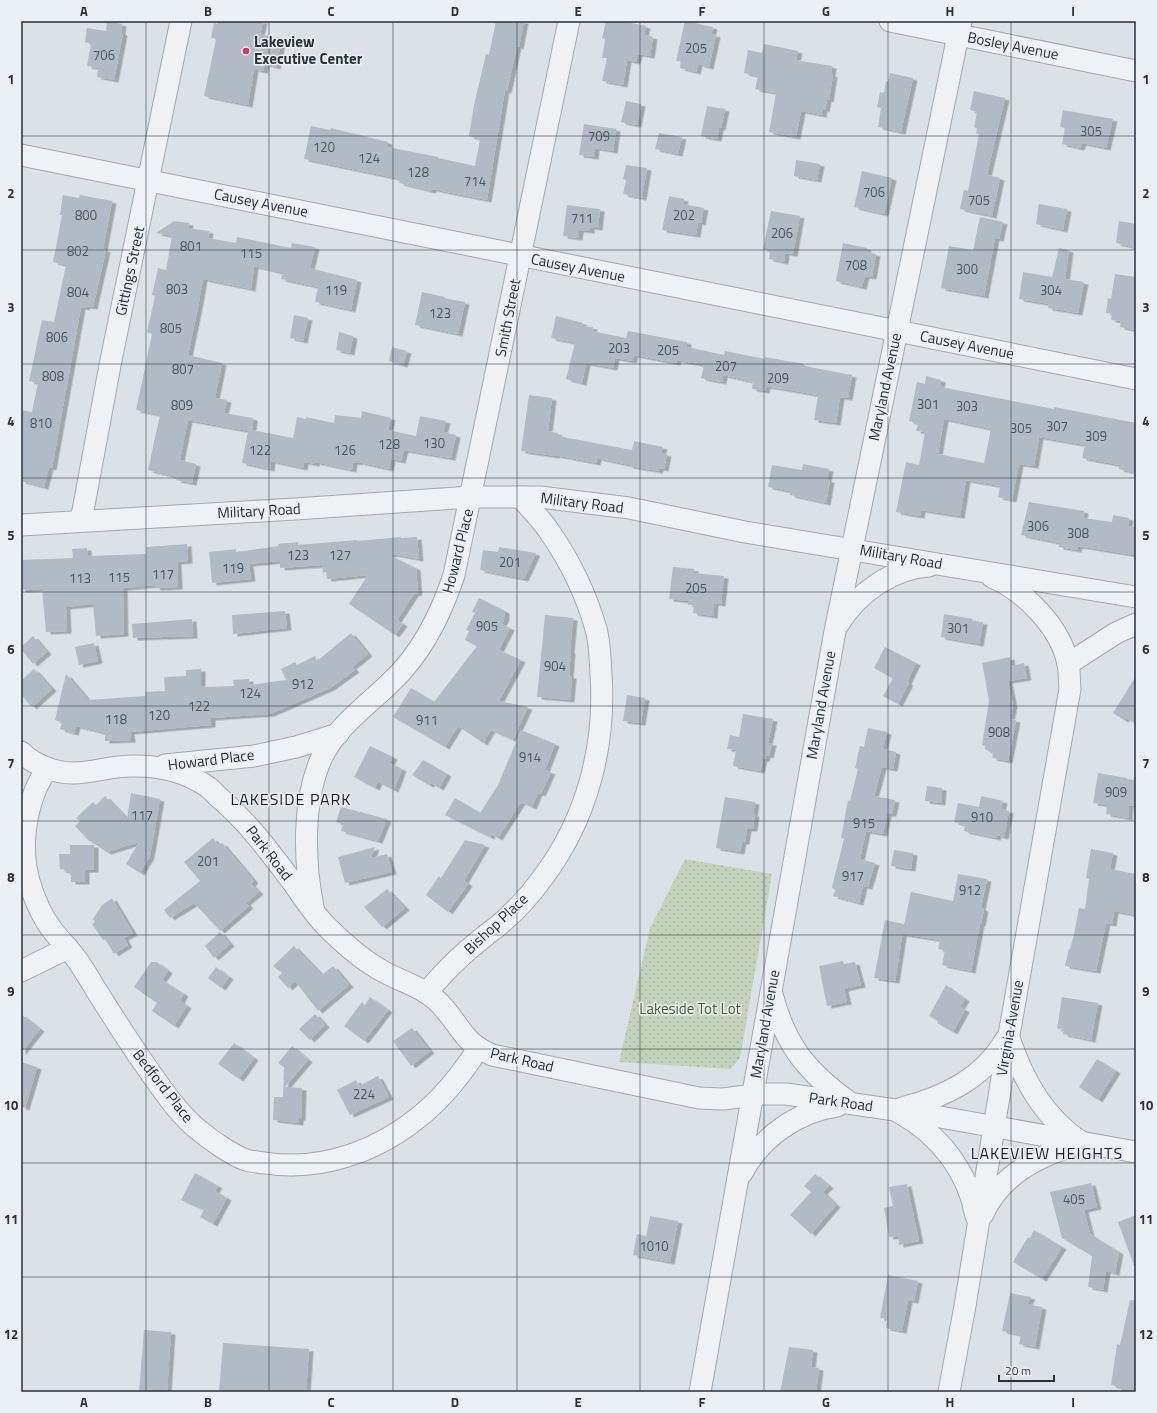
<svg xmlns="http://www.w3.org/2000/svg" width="1157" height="1413" viewBox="0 0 1157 1413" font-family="'Titillium Web',sans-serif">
<defs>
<pattern id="park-dots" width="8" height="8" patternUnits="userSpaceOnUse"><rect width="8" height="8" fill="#c4d2bc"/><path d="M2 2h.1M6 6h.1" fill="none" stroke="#a8b5a3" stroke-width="1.8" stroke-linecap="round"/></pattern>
<filter id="shadow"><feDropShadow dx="4.5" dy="2.5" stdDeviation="0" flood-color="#0004"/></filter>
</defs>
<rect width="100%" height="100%" fill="#dbe2e7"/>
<!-- park -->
<path fill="url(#park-dots)" d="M685 859 772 874 740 1058 731 1069 619 1062 650 928Z"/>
<!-- building -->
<g fill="#b2bbc5" fill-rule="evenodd" filter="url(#shadow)">
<path d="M107 21 122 24 121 33H123L114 80 97 77 98 68 87 66 91 44 85 42 87 28 106 31Z"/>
<path d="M218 21H263L260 34 282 38 276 67 265 64 263 71 254 69 248 105 204 96 216 39 211 38 214 23 218 24Z"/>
<path d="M496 21H524L519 47 517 46 507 91 505 90 487 200 432 189 431 191 399 183 400 179 304 159 311 126 330 130 331 128 388 142V147L438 157V158L475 166 480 139 469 136 474 105 486 54 489 55Z"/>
<path d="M606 21H622L646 26 644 35 653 37 650 56 638 54 636 62 627 60 623 85 602 81 607 58H602L605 39 602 38Z"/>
<path d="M685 21 713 27 711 34 716 35 709 67 698 64 696 72 680 68 681 61H676Z"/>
<path d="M764 44 798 51 796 60 832 66 831 74 833 75 829 100 827 99 825 110 823 109 822 115 801 111 796 137 769 132 776 93 755 89 758 76 744 73 748 50 762 53Z"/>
<path d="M890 73 913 78 901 132 878 127 881 108 877 107 880 92 884 93 886 81 888 82Z"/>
<path d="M974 91 1005 98 987 175 1000 178 992 216 960 209 964 190 968 191 979 134 976 133 977 128 974 127 977 112 970 110Z"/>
<path d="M626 101 641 104 637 125 621 122Z"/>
<path d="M707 106 725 109 721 128H719L717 139 701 136Z"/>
<path d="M1063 110 1113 119 1106 148 1082 143 1080 148 1062 144 1065 128 1060 127Z"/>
<path d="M584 124 616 129 613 151 595 148 594 157 579 155Z"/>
<path d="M659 133 682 137 678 154 655 149Z"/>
<path d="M796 160 820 164 817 180 794 176Z"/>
<path d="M626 165 647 168 642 198 623 194 626 180 623 179Z"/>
<path d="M862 171 892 178 884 214 854 207Z"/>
<path d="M63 195 79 198 80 195 112 201 103 249 106 250 93 307 86 306 85 308 81 307 52 468 49 467 44 487 21 481V410L32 412 38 383 29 381 42 320 54 322 66 265 53 262 62 215H60Z"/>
<path d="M669 196 684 199 683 204 704 208 701 223 698 222 696 235 662 230Z"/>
<path d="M1039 204 1067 209 1063 230 1036 224Z"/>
<path d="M567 205 600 209 598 228 590 227V231L579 230 578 238 563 236Z"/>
<path d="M771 211 800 216 793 254 785 253 784 262 769 259 770 251 763 249Z"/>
<path d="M980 217 1003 222 999 239 995 238 984 296 941 288 949 246 973 250Z"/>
<path d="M174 221 189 223 188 228 209 231 208 238 236 243 237 237 291 248 292 243 315 247 310 268 357 280 351 310 315 302 318 287 281 279 283 273 254 266 251 289 203 279 198 307 188 355 222 363 215 398 227 400 224 413 253 418 252 430 293 438 297 417 306 419V417L334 423 335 415 361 418 362 411 391 418 388 430 416 436 420 416 446 421 443 432 456 435 451 458 404 450 401 461 391 459 389 469 358 462V463L353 462 352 470 315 462V464L304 462 303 468 271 461 270 469 242 463 248 431 188 420 180 460 196 464 192 483 176 480 177 477 148 470 160 415 136 410 152 334 147 332 155 296 152 295 158 268 166 270 172 236 156 233Z"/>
<path d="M1119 221 1136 224V248L1116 243Z"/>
<path d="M843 243 867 248 866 252 876 254 872 277 865 276 862 287 836 281Z"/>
<path d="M1059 248 1069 250 1065 279 1084 282 1078 313 1048 308 1049 304 1019 299 1023 272 1052 277Z"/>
<path d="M1115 274 1136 277V324L1134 330 1120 327 1121 321 1111 320 1112 314 1106 313 1108 298 1111 299Z"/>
<path d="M422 292 445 297 444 298 465 302 458 334 415 325Z"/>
<path d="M294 315 308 318 303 341 290 338Z"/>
<path d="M556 316 583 323 582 326 593 327 592 331 626 338 628 331 687 342V347L724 355 725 351 765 359V357L804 364V366L852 375 848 398 840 397 836 423 814 420 818 395 766 386 765 391 752 389 753 382 723 375 722 382 701 378 704 365 677 360 676 363 634 355 632 361 615 358 613 368 586 363 582 383 566 379 575 343 551 338Z"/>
<path d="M339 332 353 336 350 353 336 350Z"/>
<path d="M392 347 407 351 403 365 389 361Z"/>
<path d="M926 376 941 380 940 386 946 388 1054 409V407L1136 423V473L1119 469V465L1082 458 1085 445 1039 437 1034 466 1019 464 1012 500 998 497 1000 486 966 480 960 516 921 510 920 516 896 512 906 462 919 465 925 432 916 431 918 424 909 421 917 382 925 384ZM944 419 991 429 984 463 938 454Z"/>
<path d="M529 395 552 398 548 431 558 433V436L632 450 634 441 663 447 661 453 667 454 664 469 659 468 658 471 629 466V465L597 458 596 463 555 455V456L521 451Z"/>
<path d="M803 464 829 469 827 480H830L826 503 790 495V491L768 487 772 465 802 470Z"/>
<path d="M1029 502 1084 511 1083 518 1112 522 1113 515 1129 518 1128 526 1136 527V544L1134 555 1078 546 1077 550 1059 547V543L1021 535Z"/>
<path d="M401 537V538L417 537 419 559 392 554 391 556 416 568 418 593 414 594 397 620 403 624 395 635 349 604 368 575 327 579 326 572 323 573 322 565 280 568V561L249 564 251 579 212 583 209 552 236 549V552L279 546 278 544 298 542V545L357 540V541Z"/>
<path d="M187 544 188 561 177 562 178 587 156 588 155 585 123 588 124 634 96 636 93 604 66 607 67 631 46 632 42 589 21 590V560L73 558 72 549 87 548 88 556 146 554V547Z"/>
<path d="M499 547 536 553 524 579 480 570 483 550 498 552Z"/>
<path d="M673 567 694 569V573L724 576 721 604 714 603 713 616 693 613 694 605H688V601L669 599Z"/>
<path d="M479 598 505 611V617L502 624 510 628 499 650 521 660 499 701 528 707 513 740 491 730 483 743 458 726 445 747 393 717 411 688 434 702 477 646 465 640 469 631 466 630 475 613 472 612Z"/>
<path d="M285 611 287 628 233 634 232 615Z"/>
<path d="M944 614 973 619 972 621 983 622 979 644 941 637Z"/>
<path d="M545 615 573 618 570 651H571L569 676H572L570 700 537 697Z"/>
<path d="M192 619 193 636 133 638 132 624Z"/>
<path d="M351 633 368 654 352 667 355 670 330 688 270 714 211 718V725L130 732 131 740 105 741V733L76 726 74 733 60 729 62 722 55 720 66 674 88 700 145 696V692L165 691 164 677 186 676V670L201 669V687L234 686 233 680 249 679V685L286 680 281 669 295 662 297 665 315 656 317 661Z"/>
<path d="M33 636 47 652 33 664 21 649V647Z"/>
<path d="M94 643 98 661 79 665 75 647Z"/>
<path d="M885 647 916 663 907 682 909 683 898 704 883 696 893 678 874 668Z"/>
<path d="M1010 657 1011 666 1024 663 1027 678 1008 681 1013 705 1010 719 1016 720 1008 761 992 758 993 754 985 749V746L982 745 989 701 982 663Z"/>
<path d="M34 669 52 689 32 707 21 695V681Z"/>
<path d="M1136 676V724L1126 718 1124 720 1113 713Z"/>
<path d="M627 695 645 698 641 723 623 721Z"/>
<path d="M743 714 773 719 768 743H772L769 756 766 755 765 759H763L760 771 733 766 736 750 727 749 730 735 739 737Z"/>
<path d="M868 728 887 732 883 749 896 752 893 769 882 767 874 796 895 800 892 814H887L883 834 866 831 860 859 875 863 868 887 863 886 859 903 833 896 835 890 832 887 844 839 841 838 848 800 850 801 858 769 855 768 860 746 864 747Z"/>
<path d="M521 730 555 744 545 770 551 772 541 794 538 793 532 807 521 802 498 838 491 834 490 837 445 815 455 798 480 813 498 785Z"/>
<path d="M370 746 393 757 390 763 402 769 394 790 378 782 375 788 354 777Z"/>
<path d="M423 760 447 774 439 788 431 783 429 785 412 775Z"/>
<path d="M1098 773 1127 778V779L1136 780V806L1129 805 1128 818 1106 814 1107 805 1093 803Z"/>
<path d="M927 786 942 788 941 803 925 801Z"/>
<path d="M131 793 160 799 150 856 140 873 126 864 139 842 107 852 88 840 75 826 80 821 76 818 93 802 96 805 105 796 127 819Z"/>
<path d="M981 796 1003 801 1001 809 1009 811 1004 837 997 835 996 838 964 831 965 825 954 822 958 803 979 807Z"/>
<path d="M725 797 755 802 753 814H755L753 829H747L745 842H742L740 852 716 848Z"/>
<path d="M341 807 387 819 378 841 341 831 343 824 336 822Z"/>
<path d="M213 838 218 845 222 843 254 881 251 884 259 892 246 903 249 906 220 931 194 903 170 918 164 910 200 881 184 862Z"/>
<path d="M465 840 485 845 464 881 468 884 448 912 426 895 439 876 441 878Z"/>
<path d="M70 845H94V870H85V882H71V874L66 873 65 869H60L59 854H70Z"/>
<path d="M375 847 371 858 387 854 392 872 345 883 338 857Z"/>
<path d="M1091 849 1113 853 1110 869 1136 874V915L1114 911 1112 924 1106 923 1096 971 1065 966 1069 949H1070L1074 934 1079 908 1085 909 1089 879 1086 878Z"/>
<path d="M894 850 913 853 911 869 891 866Z"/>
<path d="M958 874 987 879 981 908 984 909 981 924H980L971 971 942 965 945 950 938 949 940 940 902 934 911 892 953 901Z"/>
<path d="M387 889 405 908 382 927 364 907Z"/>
<path d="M112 898 133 933 124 938 128 945 114 954 105 939 103 940 92 924 95 922 93 919 102 905Z"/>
<path d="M885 920 904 924 895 981 874 978Z"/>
<path d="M220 932 230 944 214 958 205 946Z"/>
<path d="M294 946 322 975 333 966 349 985 318 1011 295 981 288 988 278 977 282 973 273 966Z"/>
<path d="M843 961 844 964 855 962 861 985 844 989 847 1002 827 1006 819 966Z"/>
<path d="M151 962H157L168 971 162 980 184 994 180 1001 187 1006 174 1026 152 1011 157 1003 134 987Z"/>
<path d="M216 967 229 977 221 988 208 978Z"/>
<path d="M946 985 965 999 960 1007 965 1010 953 1032 937 1023 938 1021 929 1016Z"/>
<path d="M370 997 388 1010 364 1041 344 1026 362 1002 365 1005Z"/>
<path d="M1062 997 1098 1003 1091 1040 1063 1034 1064 1028 1057 1029Z"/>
<path d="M21 1014 40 1029 21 1053Z"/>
<path d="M315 1014 325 1025 310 1040 299 1029Z"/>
<path d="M412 1028 430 1051 411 1066 393 1041Z"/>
<path d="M234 1043 254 1058 239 1079 218 1064Z"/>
<path d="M292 1046 308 1060 285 1087 302 1088 301 1118H299V1123L273 1120 274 1097H283L284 1067 278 1063Z"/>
<path d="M1097 1059 1116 1071 1098 1100 1079 1087Z"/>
<path d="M21 1062 37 1067 25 1108 21 1107Z"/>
<path d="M378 1076 389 1097 350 1115 337 1090 356 1080 359 1086Z"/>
<path d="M195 1173 218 1186 215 1191 227 1198 213 1224 200 1217 204 1210 181 1200Z"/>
<path d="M815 1174 829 1186 823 1192 836 1205 811 1234 790 1215 811 1192 804 1186Z"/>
<path d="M1091 1183 1097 1207 1084 1210 1090 1234 1119 1252 1115 1273 1106 1271 1103 1290 1088 1287 1092 1256 1062 1238 1050 1192Z"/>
<path d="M907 1184 919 1241 899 1245 898 1236 889 1237 884 1208 893 1206 889 1187Z"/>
<path d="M1136 1215V1266H1134L1118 1222Z"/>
<path d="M650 1216 678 1221 670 1262 633 1255 637 1234 646 1236Z"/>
<path d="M1034 1230 1062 1247 1042 1279 1013 1262 1028 1237 1030 1238Z"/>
<path d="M888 1275 918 1281 914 1301 908 1300 902 1331 886 1328 887 1319 880 1318Z"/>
<path d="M1010 1293 1031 1297 1027 1304 1042 1307 1035 1347 1019 1344 1021 1335 1002 1331Z"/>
<path d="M1130 1300H1136V1392H1121V1387L1111 1385 1117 1344 1120 1345Z"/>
<path d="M144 1330 171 1332 167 1392H139Z"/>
<path d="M223 1343 309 1349 306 1392H219Z"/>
<path d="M789 1347 813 1350 811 1367 819 1368 816 1392H780Z"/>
</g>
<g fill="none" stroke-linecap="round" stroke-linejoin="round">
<defs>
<g id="minor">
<path d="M890 21 1136 71"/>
<path d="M21 155 1136 379"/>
<path d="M81 521 111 360 181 21"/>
<path d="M21 525 295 509 471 497H540L629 508 745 532 1136 597"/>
<path d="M838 625C857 593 893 568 929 566"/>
<path d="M1068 664 1116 633 1136 624"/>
<path d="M21 752C34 765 55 773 73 773 93 773 111 766 131 766 158 765 185 771 208 787 213 791 218 797 223 801 251 826 272 855 294 884 304 899 314 914 327 927 344 944 362 960 384 972 400 981 420 986 435 999 448 1010 456 1025 467 1038 474 1046 483 1051 492 1055L699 1098 723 1099 762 1094H786L929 1115 1136 1152"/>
<path d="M165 765 254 756 296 747 338 734"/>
<path d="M47 768C43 776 38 783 35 791 24 819 21 852 29 881 34 898 42 917 53 931 61 941 70 950 78 961 85 971 91 982 98 993 113 1017 129 1042 145 1065 162 1089 178 1114 201 1132 212 1141 232 1155 246 1160 252 1162 259 1162 265 1163 323 1172 381 1150 425 1112 446 1094 463 1072 478 1049"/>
<path d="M313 907C304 861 302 800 322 757 337 726 368 705 392 681 423 652 441 614 454 575L569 21"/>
<path d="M21 971 68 948"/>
<path d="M426 993C436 982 445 971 455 962 464 953 475 944 485 936 489 932 495 929 499 925 516 911 531 894 544 876 587 818 606 746 601 674 600 659 600 643 596 629 586 594 570 561 549 531 541 519 530 508 520 497"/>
<path d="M772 994C785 1045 807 1072 849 1102"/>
<path d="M1009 1038C1023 1079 1043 1117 1081 1142"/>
<path d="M902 1108C944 1097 983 1079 1006 1039"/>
<path d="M900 1113C940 1135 968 1172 976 1216"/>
<path d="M742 1173C760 1138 798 1111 837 1106"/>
<path d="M983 1214C1000 1175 1040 1155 1079 1144"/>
<path d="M700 1392 835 631 961 21"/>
<path d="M949 1392 965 1306 1009 1035 1070 689C1069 681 1070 672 1068 664 1061 628 1025 591 992 577"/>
</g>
</defs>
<!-- minor casing -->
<use href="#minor" stroke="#a0a9b1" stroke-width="23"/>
<!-- minor -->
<use href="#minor" stroke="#eef2f5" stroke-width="21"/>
</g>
<!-- grid -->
<path fill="none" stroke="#24313f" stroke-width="1" stroke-opacity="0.55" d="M146 21V1392M269 21V1392M393 21V1392M517 21V1392M640 21V1392M764 21V1392M888 21V1392M1011 21V1392M21 136H1136M21 250H1136M21 364H1136M21 478H1136M21 592H1136M21 706H1136M21 821H1136M21 935H1136M21 1049H1136M21 1163H1136M21 1277H1136"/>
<!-- markers -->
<circle fill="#db3160" stroke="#ebf0f5" stroke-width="1.5" cx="246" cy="51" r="4"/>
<g text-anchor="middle" stroke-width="3" stroke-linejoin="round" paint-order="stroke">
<!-- number labels -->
<g font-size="13" fill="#485460">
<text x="696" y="53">205</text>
<text x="104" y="60">706</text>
<text x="1091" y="136">305</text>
<text x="599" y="141">709</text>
<text x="324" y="152">120</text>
<text x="369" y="163">124</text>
<text x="418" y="177">128</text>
<text x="475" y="186">714</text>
<text x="874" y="197">706</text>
<text x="979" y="205">705</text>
<text x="86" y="220">800</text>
<text x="684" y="220">202</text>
<text x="582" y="223">711</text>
<text x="782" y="238">206</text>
<text x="191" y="251">801</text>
<text x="78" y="256">802</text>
<text x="251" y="258">115</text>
<text x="856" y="270">708</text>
<text x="967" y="274">300</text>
<text x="177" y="294">803</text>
<text x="336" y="295">119</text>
<text x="1051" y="295">304</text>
<text x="78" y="297">804</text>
<text x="440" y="318">123</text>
<text x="171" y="333">805</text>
<text x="57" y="342">806</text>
<text x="619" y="353">203</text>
<text x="668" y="355">205</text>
<text x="726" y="371">207</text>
<text x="183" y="374">807</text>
<text x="53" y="381">808</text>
<text x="778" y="383">209</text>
<text x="928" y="409">301</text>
<text x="182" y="410">809</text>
<text x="967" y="411">303</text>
<text x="41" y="428">810</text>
<text x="1057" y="431">307</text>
<text x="1021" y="433">305</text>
<text x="1096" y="441">309</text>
<text x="434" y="448">130</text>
<text x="389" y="449">128</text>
<text x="260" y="455">122</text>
<text x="345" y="455">126</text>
<text x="1038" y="531">306</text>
<text x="1078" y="538">308</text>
<text x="298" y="560">123</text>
<text x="340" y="560">127</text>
<text x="510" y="567">201</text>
<text x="233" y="573">119</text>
<text x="163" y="579">117</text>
<text x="119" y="582">115</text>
<text x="80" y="583">113</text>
<text x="696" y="593">205</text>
<text x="487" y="631">905</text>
<text x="958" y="633">301</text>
<text x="555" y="671">904</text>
<text x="303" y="689">912</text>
<text x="250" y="698">124</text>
<text x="199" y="711">122</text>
<text x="159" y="720">120</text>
<text x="116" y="724">118</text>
<text x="427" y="725">911</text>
<text x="999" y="737">908</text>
<text x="530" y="762">914</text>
<text x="1116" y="797">909</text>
<text x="142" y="820">117</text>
<text x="982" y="822">910</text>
<text x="864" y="828">915</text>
<text x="208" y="866">201</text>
<text x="853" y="881">917</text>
<text x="970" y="895">912</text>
<text x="364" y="1099">224</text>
<text x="1074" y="1204">405</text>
<text x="654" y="1251">1010</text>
</g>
<!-- poi labels -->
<g font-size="15" font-weight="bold" fill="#24313f" stroke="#ebf0f5" text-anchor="start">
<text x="254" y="47">Lakeview<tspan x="254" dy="17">Executive Center</tspan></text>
</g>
<!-- street labels -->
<g font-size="15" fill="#24313f" stroke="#ebf0f5">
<text transform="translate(1013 46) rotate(11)" y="5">Bosley Avenue</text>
<text transform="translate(261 203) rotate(11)" y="5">Causey Avenue</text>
<text transform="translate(578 268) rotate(11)" y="5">Causey Avenue</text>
<text transform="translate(130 271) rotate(-78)" y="5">Gittings Street</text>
<text transform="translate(508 318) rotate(-79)" y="5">Smith Street</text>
<text transform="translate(967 345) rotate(11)" y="5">Causey Avenue</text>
<text transform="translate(885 387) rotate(-78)" y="5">Maryland Avenue</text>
<text transform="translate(582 503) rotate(7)" y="5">Military Road</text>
<text transform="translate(259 511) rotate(-3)" y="5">Military Road</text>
<text transform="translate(458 551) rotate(-76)" y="5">Howard Place</text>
<text transform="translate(901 557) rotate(10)" y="5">Military Road</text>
<text transform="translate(821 705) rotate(-80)" y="5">Maryland Avenue</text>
<text transform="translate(211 760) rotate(-7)" y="5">Howard Place</text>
<text transform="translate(269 853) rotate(52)" y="5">Park Road</text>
<text transform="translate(496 924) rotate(-43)" y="5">Bishop Place</text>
<text transform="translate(765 1024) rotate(-80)" y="5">Maryland Avenue</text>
<text transform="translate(1010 1028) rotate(-80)" y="5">Virginia Avenue</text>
<text transform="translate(522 1060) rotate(13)" y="5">Park Road</text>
<text transform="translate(163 1086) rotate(52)" y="5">Bedford Place</text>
<text transform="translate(841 1102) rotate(8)" y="5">Park Road</text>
</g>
<!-- park labels -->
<g font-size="15" fill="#3e5c30" stroke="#ebf0f5">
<text x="690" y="1014">Lakeside Tot Lot</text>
</g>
<!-- neighbourhood labels -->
<g font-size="16" letter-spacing="1" fill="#16222f" stroke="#ebf0f5">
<text x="291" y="805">LAKESIDE PARK</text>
<text x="1047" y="1159">LAKEVIEW HEIGHTS</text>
</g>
</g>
<!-- border -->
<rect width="1157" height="1413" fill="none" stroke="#ebf0f5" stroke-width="44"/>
<!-- scale -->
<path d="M999 1375v6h55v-6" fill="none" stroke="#24313f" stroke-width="2"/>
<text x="1005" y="1375" font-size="12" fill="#24313f" stroke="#ebf0f5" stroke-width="3" paint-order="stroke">20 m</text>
<rect x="22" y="22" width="1113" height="1369" fill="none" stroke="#24313f" stroke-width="1.5"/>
<g font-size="13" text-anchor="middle" font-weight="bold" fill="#24313f">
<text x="84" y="16">A</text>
<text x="208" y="16">B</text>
<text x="331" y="16">C</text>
<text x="455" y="16">D</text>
<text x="578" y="16">E</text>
<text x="702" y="16">F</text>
<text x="826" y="16">G</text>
<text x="950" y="16">H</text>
<text x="1073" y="16">I</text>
<text x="11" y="84">1</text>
<text x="1146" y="84">1</text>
<text x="11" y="198">2</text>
<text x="1146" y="198">2</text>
<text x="11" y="312">3</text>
<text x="1146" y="312">3</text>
<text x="11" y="426">4</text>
<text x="1146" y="426">4</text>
<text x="11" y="540">5</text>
<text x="1146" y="540">5</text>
<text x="11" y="654">6</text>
<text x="1146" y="654">6</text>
<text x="11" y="768">7</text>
<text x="1146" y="768">7</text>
<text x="11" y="882">8</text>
<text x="1146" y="882">8</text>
<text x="11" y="996">9</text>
<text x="1146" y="996">9</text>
<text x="11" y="1110">10</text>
<text x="1146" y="1110">10</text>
<text x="11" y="1224">11</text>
<text x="1146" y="1224">11</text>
<text x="11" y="1339">12</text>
<text x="1146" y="1339">12</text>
<text x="84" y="1407">A</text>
<text x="208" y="1407">B</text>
<text x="331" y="1407">C</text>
<text x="455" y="1407">D</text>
<text x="578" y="1407">E</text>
<text x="702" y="1407">F</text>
<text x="826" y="1407">G</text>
<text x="950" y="1407">H</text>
<text x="1073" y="1407">I</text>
</g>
</svg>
